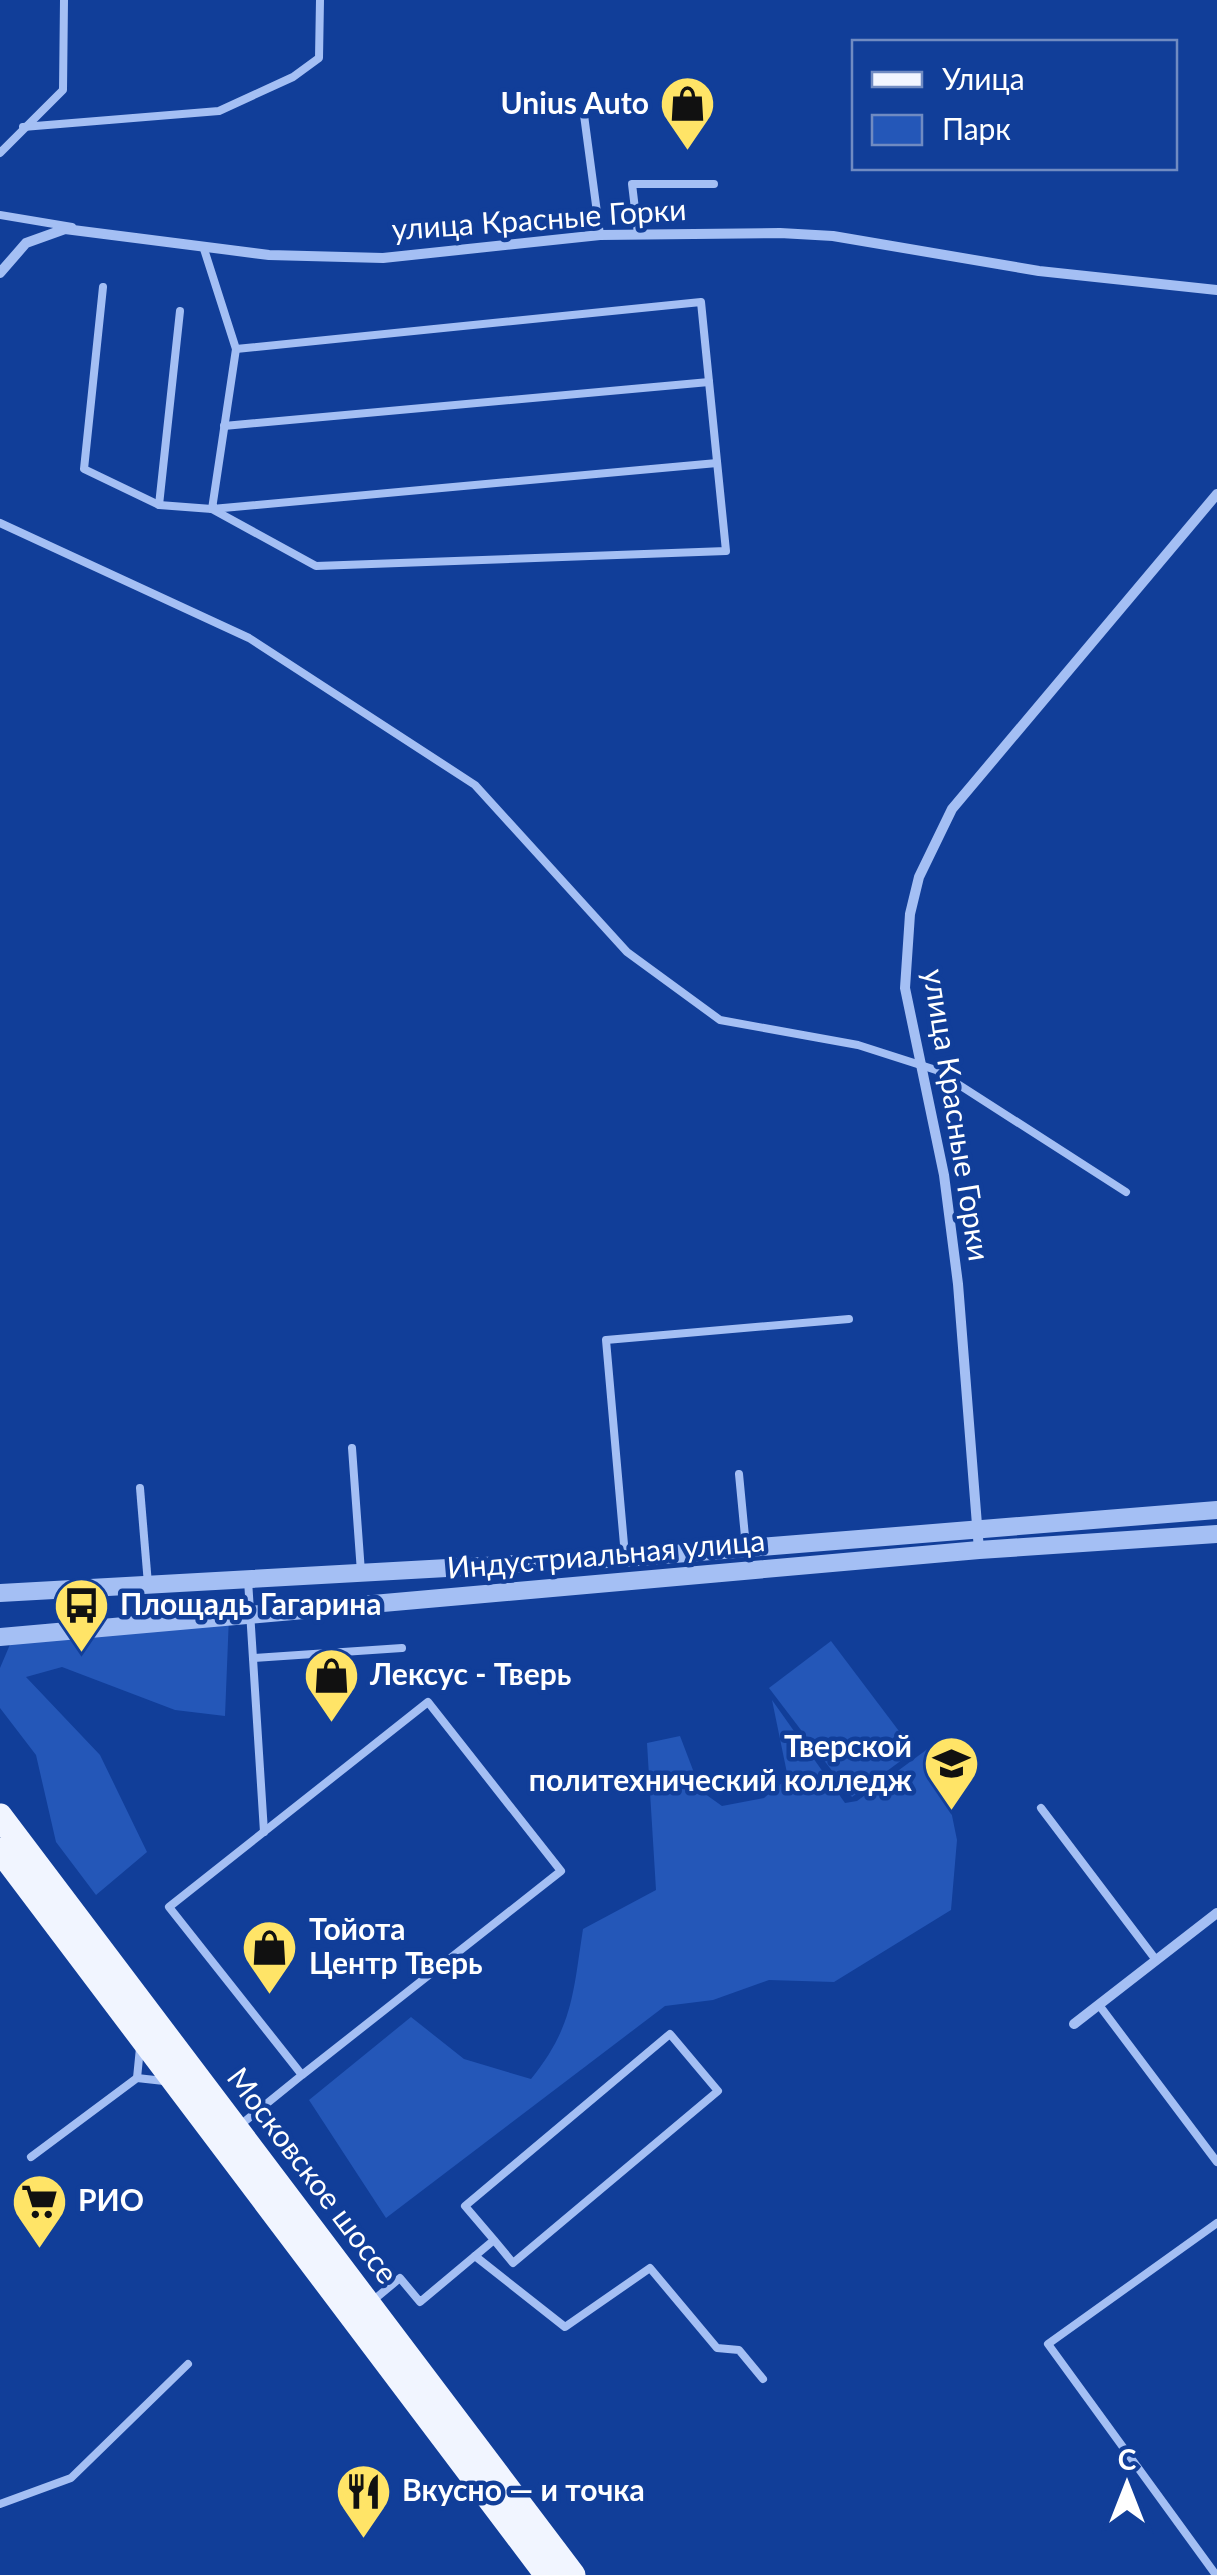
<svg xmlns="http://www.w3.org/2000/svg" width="1217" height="2575" viewBox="0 0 1217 2575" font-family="Lato,sans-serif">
<rect width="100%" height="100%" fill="#113e99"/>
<!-- green -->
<g fill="#2457b8">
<path d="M229 1616 225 1716 175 1710 62 1667 26 1677 100 1755 147 1852 96 1895 56 1842 36 1755 0 1708V1668L17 1628Z"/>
<path d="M831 1641 914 1751 852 1797 769 1688Z"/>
<path d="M772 1700 845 1803 857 1801 937 1742 957 1840 951 1910 834 1982 769 1980 713 2000 665 2006 386 2218 309 2100 411 2017 464 2059 531 2079C573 2027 573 1994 583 1929L656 1890 647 1743 680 1736 701 1791 722 1806 764 1798 788 1778Z"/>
</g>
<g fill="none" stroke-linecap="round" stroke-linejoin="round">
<!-- service -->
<g stroke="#a4bff4" stroke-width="8">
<path d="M584 115 600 235"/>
<path d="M23 127 219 111 293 77 319 58 320 0"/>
<path d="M0 153 63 90 64 0"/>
<path d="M0 215 72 227"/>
<path d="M638 234 632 184H714"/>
<path d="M203 246 236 349 212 509 717 463"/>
<path d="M103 287 84 469 159 505 212 509 316 566 726 551 701 302 236 349"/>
<path d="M224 426 709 382"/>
<path d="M159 505 180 311"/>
<path d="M0 523 249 638 475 785 627 952 720 1020 858 1045 936 1070 1126 1192"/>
<path d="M352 1448 361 1572"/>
<path d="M739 1474 746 1547"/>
<path d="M140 1488 148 1584"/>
<path d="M625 1556 606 1340 849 1319"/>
<path d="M248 1580 264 1832"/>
<path d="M253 1658 402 1648"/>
<path d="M1041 1808 1156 1960"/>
<path d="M1099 2005 1217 2162"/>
<path d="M137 2078 140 2048"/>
<path d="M239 2126 302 2075 169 1907 428 1702 561 1871 302 2075"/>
<path d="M31 2157 137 2078 164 2081"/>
<path d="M475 2256 565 2327 650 2268 717 2348 739 2350 763 2379"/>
<path d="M370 2303 400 2278 420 2302 494 2240 465 2206 670 2034 718 2091 513 2263 494 2240"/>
<path d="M0 2504 71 2478 188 2364"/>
<path d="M1216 2575 1048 2344 1217 2223"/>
</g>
<!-- minor -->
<g stroke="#a4bff4" stroke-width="10">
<path d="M0 273 26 243 65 229 269 255 383 258 600 235 780 233 833 236 1039 271 1217 290"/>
<path d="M979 1550 958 1284 944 1175 905 988 910 914 919 877 952 809 1217 494"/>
<path d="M1074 2024 1217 1913"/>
</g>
<!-- tertiary -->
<g stroke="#a4bff4" stroke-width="18">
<path d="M0 1593 625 1558 1217 1510"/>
<path d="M0 1637 979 1550 1217 1534"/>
</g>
<!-- primary -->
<g stroke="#f1f5ff" stroke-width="25">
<path d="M0 1816 573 2575"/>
<path d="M0 1850 547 2575"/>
</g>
</g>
<!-- icons -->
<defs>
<symbol id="shop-pin" viewBox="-11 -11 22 30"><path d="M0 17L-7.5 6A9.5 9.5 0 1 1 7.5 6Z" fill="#ffe467" stroke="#113e99"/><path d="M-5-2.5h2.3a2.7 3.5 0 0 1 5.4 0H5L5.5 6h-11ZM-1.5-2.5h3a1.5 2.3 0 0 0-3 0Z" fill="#111"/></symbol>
<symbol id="bus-pin" viewBox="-11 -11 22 30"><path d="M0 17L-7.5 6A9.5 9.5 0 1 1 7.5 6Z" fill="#ffe467" stroke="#113e99"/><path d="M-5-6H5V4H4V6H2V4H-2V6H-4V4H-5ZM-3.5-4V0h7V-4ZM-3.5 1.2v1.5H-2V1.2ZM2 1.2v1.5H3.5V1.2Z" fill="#111"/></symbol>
<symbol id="university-pin" viewBox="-11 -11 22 30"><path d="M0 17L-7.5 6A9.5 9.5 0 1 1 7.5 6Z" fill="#ffe467" stroke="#113e99"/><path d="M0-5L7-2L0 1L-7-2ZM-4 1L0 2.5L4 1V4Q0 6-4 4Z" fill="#111"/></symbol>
<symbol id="supermarket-pin" viewBox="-11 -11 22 30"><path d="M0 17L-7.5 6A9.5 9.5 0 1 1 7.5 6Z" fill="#ffe467" stroke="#113e99"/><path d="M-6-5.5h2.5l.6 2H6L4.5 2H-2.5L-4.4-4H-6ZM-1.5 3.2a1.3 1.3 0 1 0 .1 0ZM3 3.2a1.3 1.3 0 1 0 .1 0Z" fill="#111"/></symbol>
<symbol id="restaurant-pin" viewBox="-11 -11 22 30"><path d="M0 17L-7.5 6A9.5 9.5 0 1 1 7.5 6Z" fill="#ffe467" stroke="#113e99"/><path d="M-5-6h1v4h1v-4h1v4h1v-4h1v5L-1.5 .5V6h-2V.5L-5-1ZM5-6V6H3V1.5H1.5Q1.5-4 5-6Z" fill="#111"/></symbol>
</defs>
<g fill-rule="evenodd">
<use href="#shop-pin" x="656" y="72" width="63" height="86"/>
<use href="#bus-pin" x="50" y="1574" width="63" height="86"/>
<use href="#shop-pin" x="300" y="1644" width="63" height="86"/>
<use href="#university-pin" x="920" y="1732" width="63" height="86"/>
<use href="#shop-pin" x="238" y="1916" width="63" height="86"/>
<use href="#supermarket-pin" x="8" y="2170" width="63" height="86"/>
<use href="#restaurant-pin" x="332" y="2460" width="63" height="86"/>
</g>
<g text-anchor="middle" stroke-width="9" stroke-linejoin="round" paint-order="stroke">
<!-- poi labels -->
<g font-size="30" font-weight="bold" fill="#fff" stroke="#113e99" text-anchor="start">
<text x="649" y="114" text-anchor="end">Unius Auto</text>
<text x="120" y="1615">Площадь Гагарина</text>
<text x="370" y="1685">Лексус - Тверь</text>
<text x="912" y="1757" text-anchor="end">Тверской<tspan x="912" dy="34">политехнический колледж</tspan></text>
<text x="309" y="1940">Тойота<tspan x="309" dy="34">Центр Тверь</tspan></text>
<text x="78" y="2211">РИО</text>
<text x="402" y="2501">Вкусно — и точка</text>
</g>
<!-- street labels -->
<g font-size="30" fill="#fff" stroke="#113e99">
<text transform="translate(539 220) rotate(-4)" y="10">улица Красные Горки</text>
<text transform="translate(956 1115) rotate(81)" y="10">улица Красные Горки</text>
<text transform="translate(606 1555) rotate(-5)" y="10">Индустриальная улица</text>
<text transform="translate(312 2176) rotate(53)" y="10">Московское шоссе</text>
</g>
</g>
<!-- legend -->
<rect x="852" y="40" width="325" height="130" fill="#113e99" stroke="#708bc2" stroke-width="2.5"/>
<rect x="872" y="72" width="50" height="15" fill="#f1f5ff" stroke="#708bc2" stroke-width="2.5"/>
<text x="942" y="90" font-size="30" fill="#ffffff">Улица</text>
<rect x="872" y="115" width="50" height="30" fill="#2457b8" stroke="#708bc2" stroke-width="2.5"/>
<text x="942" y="140" font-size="30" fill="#ffffff">Парк</text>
<!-- north arrow -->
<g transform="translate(1127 2485)" stroke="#113e99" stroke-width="8" paint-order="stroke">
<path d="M0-8L18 38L0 25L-18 38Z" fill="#ffffff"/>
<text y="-15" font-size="28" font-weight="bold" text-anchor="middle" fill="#ffffff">С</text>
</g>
</svg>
